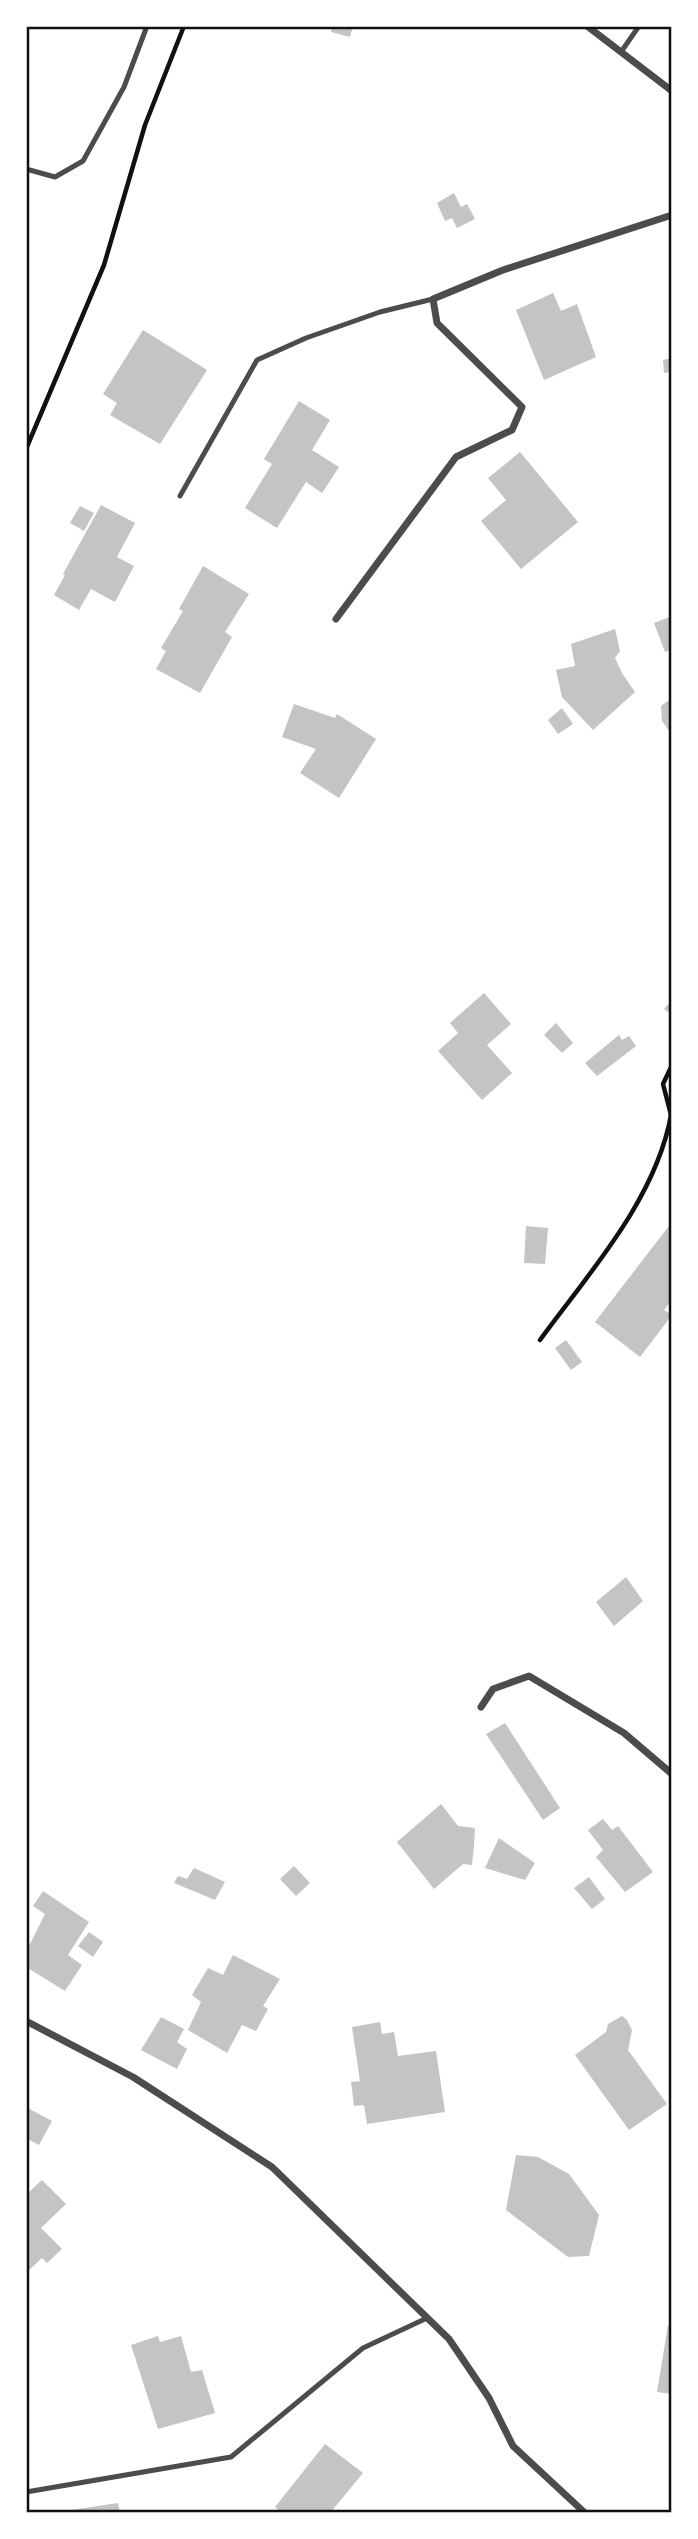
<svg xmlns="http://www.w3.org/2000/svg" width="698" height="2539" viewBox="0 0 698 2539" font-family="Helvetica,sans-serif">
<rect width="100%" height="100%" fill="#fff"/>
<!-- building -->
<g fill="#c4c4c4">
<path d="M332 26H353L350 37 331 32Z"/>
<path d="M454 193 461 207 467 204 475 219 457 228 452 218 445 221 437 203Z"/>
<path d="M553 293 561 311 577 304 596 357 544 380 516 310Z"/>
<path d="M143 330 207 370 160 444 110 415 117 403 103 394Z"/>
<path d="M672 358V372L664 373 663 360Z"/>
<path d="M299 401 330 420 312 450 339 467 322 493 306 482 277 528 245 508 272 464 264 459Z"/>
<path d="M520 452 578 522 521 569 481 521 506 500 488 478Z"/>
<path d="M101 505 135 523 117 557 134 566 115 602 91 589 79 610 54 595 65 575 63 574Z"/>
<path d="M80 506 94 513 84 531 70 523Z"/>
<path d="M203 566 249 594 225 632 232 637 200 693 156 669 166 651 161 648 183 611 179 609Z"/>
<path d="M672 616V650L665 652 654 623Z"/>
<path d="M615 629 620 651 615 658 622 673 635 692 593 730 562 697 556 670 575 666 571 644Z"/>
<path d="M672 698V735L662 721 661 706Z"/>
<path d="M294 704 335 718 337 714 376 739 339 798 300 773 316 749 282 737Z"/>
<path d="M562 708 573 724 558 734 548 720Z"/>
<path d="M484 993 511 1024 487 1045 512 1073 482 1100 438 1051 458 1033 450 1023Z"/>
<path d="M672 1000V1015L664 1009Z"/>
<path d="M556 1023 573 1043 562 1053 544 1035Z"/>
<path d="M619 1035 622 1040 629 1036 636 1046 597 1076 585 1063Z"/>
<path d="M672 1222V1300L664 1310 672 1315 640 1357 595 1322Z"/>
<path d="M526 1226 548 1228 545 1264 524 1263Z"/>
<path d="M566 1340 582 1362 571 1370 555 1348Z"/>
<path d="M626 1577 643 1601 614 1626 596 1602Z"/>
<path d="M505 1723 560 1808 543 1820 486 1734Z"/>
<path d="M441 1804 458 1826 475 1828 474 1846 472 1865 463 1864 434 1889 397 1842Z"/>
<path d="M603 1819 612 1830 618 1826 653 1872 625 1892 596 1857 603 1850 588 1830Z"/>
<path d="M499 1838 535 1863 525 1880 485 1868Z"/>
<path d="M294 1866 310 1883 296 1896 280 1879Z"/>
<path d="M194 1868 225 1882 215 1900 174 1883 178 1876 187 1879Z"/>
<path d="M589 1877 605 1899 592 1909 574 1888Z"/>
<path d="M43 1891 89 1922 68 1955 82 1965 65 1991 26 1967V1945L29 1946 45 1914 33 1906Z"/>
<path d="M89 1932 103 1942 93 1957 78 1946Z"/>
<path d="M233 1955 280 1979 263 2006 268 2009 256 2031 242 2025 227 2053 188 2030 201 2002 192 1995 208 1968 223 1975Z"/>
<path d="M622 2016 627 2020 632 2030 628 2050 667 2104 629 2130 575 2055 606 2032 608 2024Z"/>
<path d="M161 2017 184 2029 177 2042 187 2049 177 2069 141 2050Z"/>
<path d="M380 2022 382 2034 394 2032 398 2056 436 2051 445 2112 367 2124 364 2105 354 2106 351 2082 360 2081 352 2027Z"/>
<path d="M26 2107 52 2121 39 2145 26 2138Z"/>
<path d="M516 2155 538 2157 569 2174 599 2215 589 2256 568 2257 506 2210Z"/>
<path d="M42 2180 66 2204 41 2228 62 2249 47 2263 42 2258 26 2273V2195Z"/>
<path d="M668 2325H672V2394L657 2392Z"/>
<path d="M158 2336 160 2342 181 2336 191 2372 202 2370 215 2413 158 2429 131 2345Z"/>
<path d="M325 2444 363 2473 330 2513H282L275 2507Z"/>
<path d="M118 2503 120 2513H65V2511Z"/>
</g>
<g fill="none" stroke-linecap="round" stroke-linejoin="round">
<!-- path -->
<g stroke="#111" stroke-width="4.5">
<path d="M26 449 104 265 145 125 184 26"/>
<path d="M671 1115 663 1084 672 1065"/>
<path d="M540 1340C589 1273 656 1199 671 1115"/>
</g>
<!-- service -->
<g stroke="#4c4c4c" stroke-width="5">
<path d="M621 52 639 26"/>
<path d="M26 169 55 177 83 161 124 87 147 26"/>
<path d="M180 496 257 360 306 338 380 312 433 299"/>
<path d="M26 2492 231 2457 363 2348 427 2318"/>
</g>
<!-- minor -->
<g stroke="#4c4c4c" stroke-width="7">
<path d="M587 26 672 91"/>
<path d="M336 619 456 457 512 430 522 407 437 323 433 299 503 270 672 215"/>
<path d="M481 1707 493 1689 529 1676 624 1733 672 1774"/>
<path d="M26 2021 133 2077 272 2167 449 2339 489 2398 513 2446 585 2513"/>
</g>
</g>
<!-- border -->
<rect width="698" height="2539" fill="none" stroke="#ffffff" stroke-width="56"/>
<rect x="28" y="28" width="642" height="2483" fill="none" stroke="#111" stroke-width="2.5"/>
</svg>
